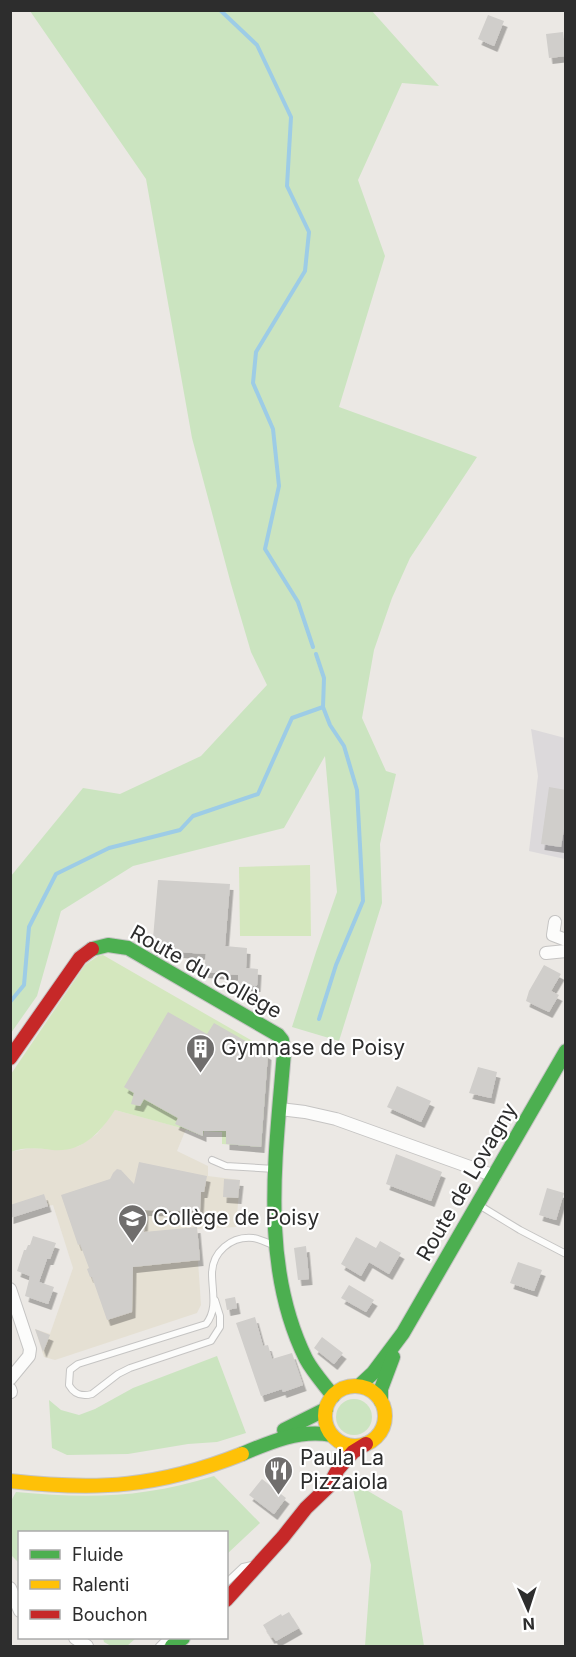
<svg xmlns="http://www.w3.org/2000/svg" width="576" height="1657" viewBox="0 0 576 1657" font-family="Inter,sans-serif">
<defs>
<filter id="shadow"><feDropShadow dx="3.5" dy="6" stdDeviation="0" flood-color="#0004"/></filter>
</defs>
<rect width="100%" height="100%" fill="#ebe8e4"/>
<!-- industrial -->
<path fill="#dcd9db" d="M531 729 565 738V859L529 851 538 776Z"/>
<!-- education -->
<path fill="#e5e0d3" d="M115 1110 186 1129 177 1151 208 1166V1176L240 1180 236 1227 197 1229 200 1260 198 1261 201 1305 197 1313 55 1360 44 1357 35 1329 50 1334 73 1268 53 1205 48 1206 44 1195 11 1205 10 1152 31 1148 62 1150 79 1146 97 1134Z"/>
<!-- green -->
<g fill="#cbe4c0">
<path d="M30 11H372L439 86 402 83 358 180 385 256 339 407 477 457 410 558 392 598 374 650 362 718 386 771 396 774 380 844 382 903 339 1041 292 1027 316 952 337 892 325 756 284 828 133 866 61 911 37 996 11 1033V876L83 788 120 794 201 756 267 685 251 652 231 584 192 438 146 179Z"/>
<path d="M217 1356 246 1433 217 1442 188 1444 128 1454 67 1455 52 1448 49 1400 61 1410 79 1415 95 1409 133 1388Z"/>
<circle cx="354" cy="1417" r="18"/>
<path d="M214 1476 260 1523 227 1554 226 1532H20L19 1563 11 1555V1501L16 1492C89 1499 143 1498 214 1476Z"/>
<path d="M351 1481 402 1511 424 1646H365L371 1565Z"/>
<path d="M103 1638H136L127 1646H111L104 1642Z"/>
</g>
<!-- pitch -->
<g fill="#d4e7be">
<path d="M310 865 311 936H240L239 867Z"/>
<path d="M103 955 268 1050 261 1147 222 1144V1132L204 1131 203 1136 185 1129 115 1110C100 1133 82 1153 52 1150 38 1148 24 1147 11 1152V1074L85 965 98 956Z"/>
</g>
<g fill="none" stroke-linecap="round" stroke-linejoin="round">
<!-- stream -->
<g stroke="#9dcce6" stroke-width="4">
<path d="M220 10 257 45 291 117 287 186 309 232 305 271 256 352 253 383 273 429 279 486 265 549 298 602 313 647"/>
<path d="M316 654 324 678 323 707 330 725 344 746 357 790 363 901 336 965 319 1019"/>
<path d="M10 1002 24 985 29 927 56 874 109 848 180 830 193 816 258 794 292 718 323 707"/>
</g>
</g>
<!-- building -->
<g fill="#d0cecb" filter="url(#shadow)">
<path d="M488 15 504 21 494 46 478 39Z"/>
<path d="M563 32 566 56 549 58 546 34Z"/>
<path d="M549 787 566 790V817L561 847 541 844Z"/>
<path d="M158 880 230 884 225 946 247 948 246 968 258 969 257 986 238 985V975L204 972 206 954 152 950Z"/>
<path d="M544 965 561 974 551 991 559 995 549 1012 526 1001 529 991Z"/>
<path d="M168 1012 207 1034 214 1023 268 1054 261 1147 226 1144V1131H203V1136L175 1124 178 1118 144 1099 140 1106 131 1104 134 1093 124 1087Z"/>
<path d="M478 1067 497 1072 491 1098 469 1093Z"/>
<path d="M397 1086 431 1101 421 1122 387 1107Z"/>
<path d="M396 1154 442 1172 431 1201 386 1184Z"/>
<path d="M139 1162 207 1176 204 1192H201L200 1211 145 1210 144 1232 197 1227 200 1260 133 1267 132 1312 107 1320 92 1277H90L87 1269 89 1268 80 1244 78 1245 61 1195 110 1179 113 1173 117 1169 121 1170 134 1184Z"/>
<path d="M224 1179 240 1180 238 1198 223 1197Z"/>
<path d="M547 1188 564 1193 556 1220 539 1215Z"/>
<path d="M44 1194 48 1206 10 1218V1205Z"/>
<path d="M33 1236 56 1243 50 1259H47L39 1282 54 1287 48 1304 25 1296 30 1276 17 1271 24 1250H26L28 1245H30Z"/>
<path d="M356 1237 376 1248 380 1241 401 1253 389 1274 369 1262 361 1276 341 1264Z"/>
<path d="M306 1246 309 1279 298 1280 294 1248Z"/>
<path d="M518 1262 542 1270 534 1291 510 1283Z"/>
<path d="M349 1285 374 1300 366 1312 341 1298Z"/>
<path d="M235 1297 237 1308 227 1310 225 1299Z"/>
<path d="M255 1317 263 1346 268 1345 272 1359 292 1353 303 1385 283 1392 282 1389 261 1396 236 1323Z"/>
<path d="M35 1329 50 1335 43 1352Z"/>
<path d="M322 1337 343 1353 334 1364 314 1348Z"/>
<path d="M262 1479 286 1498 274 1514 249 1495Z"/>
<path d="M289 1612 299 1628 276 1641 273 1637 271 1638 263 1625 281 1614 282 1616Z"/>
</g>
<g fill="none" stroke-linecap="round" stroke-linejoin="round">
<defs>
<g id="lane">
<path d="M212 1160 226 1166 275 1169"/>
<path d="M479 1205 520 1230 566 1254"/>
<path d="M215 1300 220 1316V1327L211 1341 130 1368 118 1374 92 1394C81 1397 74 1394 69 1385L70 1370 78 1364 206 1324C218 1309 212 1291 212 1274 212 1252 231 1236 253 1238 260 1239 268 1243 275 1246"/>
<path d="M226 1583 243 1567 252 1565"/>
<path d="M159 1646 167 1638"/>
</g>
<g id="street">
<path d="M555 922 553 935 566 940"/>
<path d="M546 953 566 951"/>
<path d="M280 1109 305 1112 336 1119 495 1176"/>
<path d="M10 1289 30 1349 29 1356 10 1379"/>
<path d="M10 1389 11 1392"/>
<path d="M10 1588 20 1611"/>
<path d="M75 1638 87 1646"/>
</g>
<g id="fast">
<path d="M92 949 108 945 128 948 278 1035 282 1040 284 1052C276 1154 259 1264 306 1359 313 1372 324 1384 333 1396"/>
<path d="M359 1386 373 1373 403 1333 566 1051"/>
<path d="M381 1401V1389L393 1357"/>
<path d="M284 1430 326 1409"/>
<path d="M242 1454C270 1442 300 1429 331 1435"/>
<path d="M172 1646 183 1638"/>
</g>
<g id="slow">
<circle cx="355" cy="1416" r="30"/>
<path d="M10 1481C98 1491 159 1487 242 1454"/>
</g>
<g id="jam">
<path d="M10 1058 80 958 92 949"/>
<path d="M226 1600 283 1537 306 1508 329 1486 338 1469 353 1452 366 1444"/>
</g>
</defs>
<!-- lane casing -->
<use href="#lane" stroke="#c5c4c3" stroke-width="8"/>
<!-- street casing -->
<use href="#street" stroke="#c5c4c3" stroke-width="14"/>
<!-- fast casing -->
<use href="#fast" stroke="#c5c4c3" stroke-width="16"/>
<!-- slow casing -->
<use href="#slow" stroke="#c5c4c3" stroke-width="16"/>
<!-- jam casing -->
<use href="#jam" stroke="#c5c4c3" stroke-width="16"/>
<!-- lane -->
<use href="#lane" stroke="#fcfcfb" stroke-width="6"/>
<!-- street -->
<use href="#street" stroke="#fcfcfb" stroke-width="12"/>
<!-- fast -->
<use href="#fast" stroke="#4caf50" stroke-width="14"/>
<!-- slow -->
<use href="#slow" stroke="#ffc107" stroke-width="14"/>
<!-- jam -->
<use href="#jam" stroke="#c62828" stroke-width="14"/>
</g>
<!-- icons -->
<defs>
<symbol id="building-pin" viewBox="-11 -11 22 30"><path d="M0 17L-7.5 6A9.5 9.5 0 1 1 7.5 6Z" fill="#706e6d" stroke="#fff"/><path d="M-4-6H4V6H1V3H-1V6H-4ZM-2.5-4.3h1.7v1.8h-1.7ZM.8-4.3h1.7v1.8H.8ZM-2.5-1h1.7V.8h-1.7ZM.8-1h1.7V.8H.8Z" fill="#fff"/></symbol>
<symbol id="school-pin" viewBox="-11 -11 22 30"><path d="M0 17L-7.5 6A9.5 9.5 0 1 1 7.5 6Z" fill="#706e6d" stroke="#fff"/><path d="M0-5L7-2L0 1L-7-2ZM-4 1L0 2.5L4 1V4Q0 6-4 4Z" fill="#fff"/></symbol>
<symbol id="restaurant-pin" viewBox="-11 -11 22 30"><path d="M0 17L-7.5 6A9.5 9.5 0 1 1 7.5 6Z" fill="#706e6d" stroke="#fff"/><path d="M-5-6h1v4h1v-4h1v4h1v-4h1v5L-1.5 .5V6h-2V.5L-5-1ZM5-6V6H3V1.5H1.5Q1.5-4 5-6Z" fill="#fff"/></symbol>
</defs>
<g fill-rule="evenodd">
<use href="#building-pin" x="184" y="1032" width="33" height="45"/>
<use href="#school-pin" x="116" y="1202" width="33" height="45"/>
<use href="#restaurant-pin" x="262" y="1454" width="33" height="45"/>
</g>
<g text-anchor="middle" stroke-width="4.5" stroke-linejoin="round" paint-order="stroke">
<!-- street labels -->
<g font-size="21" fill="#2d2d2d" stroke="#fff">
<text transform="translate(206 972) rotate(29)" y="7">Route du Collège</text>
<text transform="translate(467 1182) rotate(-60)" y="7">Route de Lovagny</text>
</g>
<!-- poi labels -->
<g font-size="21" fill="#2d2d2d" stroke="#fff" text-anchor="start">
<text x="221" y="1055">Gymnase de Poisy</text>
<text x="153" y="1225">Collège de Poisy</text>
<text x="300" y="1465">Paula La<tspan x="300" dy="24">Pizzaiola</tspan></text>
</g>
</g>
<!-- border -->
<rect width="576" height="1657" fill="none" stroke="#2d2d2d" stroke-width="24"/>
<!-- legend -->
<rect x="18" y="1531" width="210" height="108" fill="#ffffff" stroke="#ababab" stroke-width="1.5"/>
<rect x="30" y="1550" width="30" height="9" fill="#4caf50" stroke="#ababab" stroke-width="1.5"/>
<text x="72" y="1561" font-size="18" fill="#2d2d2d">Fluide</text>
<rect x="30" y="1580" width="30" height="9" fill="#ffc107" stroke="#ababab" stroke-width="1.5"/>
<text x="72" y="1591" font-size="18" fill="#2d2d2d">Ralenti</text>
<rect x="30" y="1610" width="30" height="9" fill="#c62828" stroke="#ababab" stroke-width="1.5"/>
<text x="72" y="1621" font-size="18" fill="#2d2d2d">Bouchon</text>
<!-- north arrow -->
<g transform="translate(528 1609) rotate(177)" stroke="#ffffff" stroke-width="4.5" paint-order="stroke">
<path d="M0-4.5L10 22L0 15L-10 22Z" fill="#2d2d2d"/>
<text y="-9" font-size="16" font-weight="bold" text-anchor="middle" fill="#2d2d2d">N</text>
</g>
</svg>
